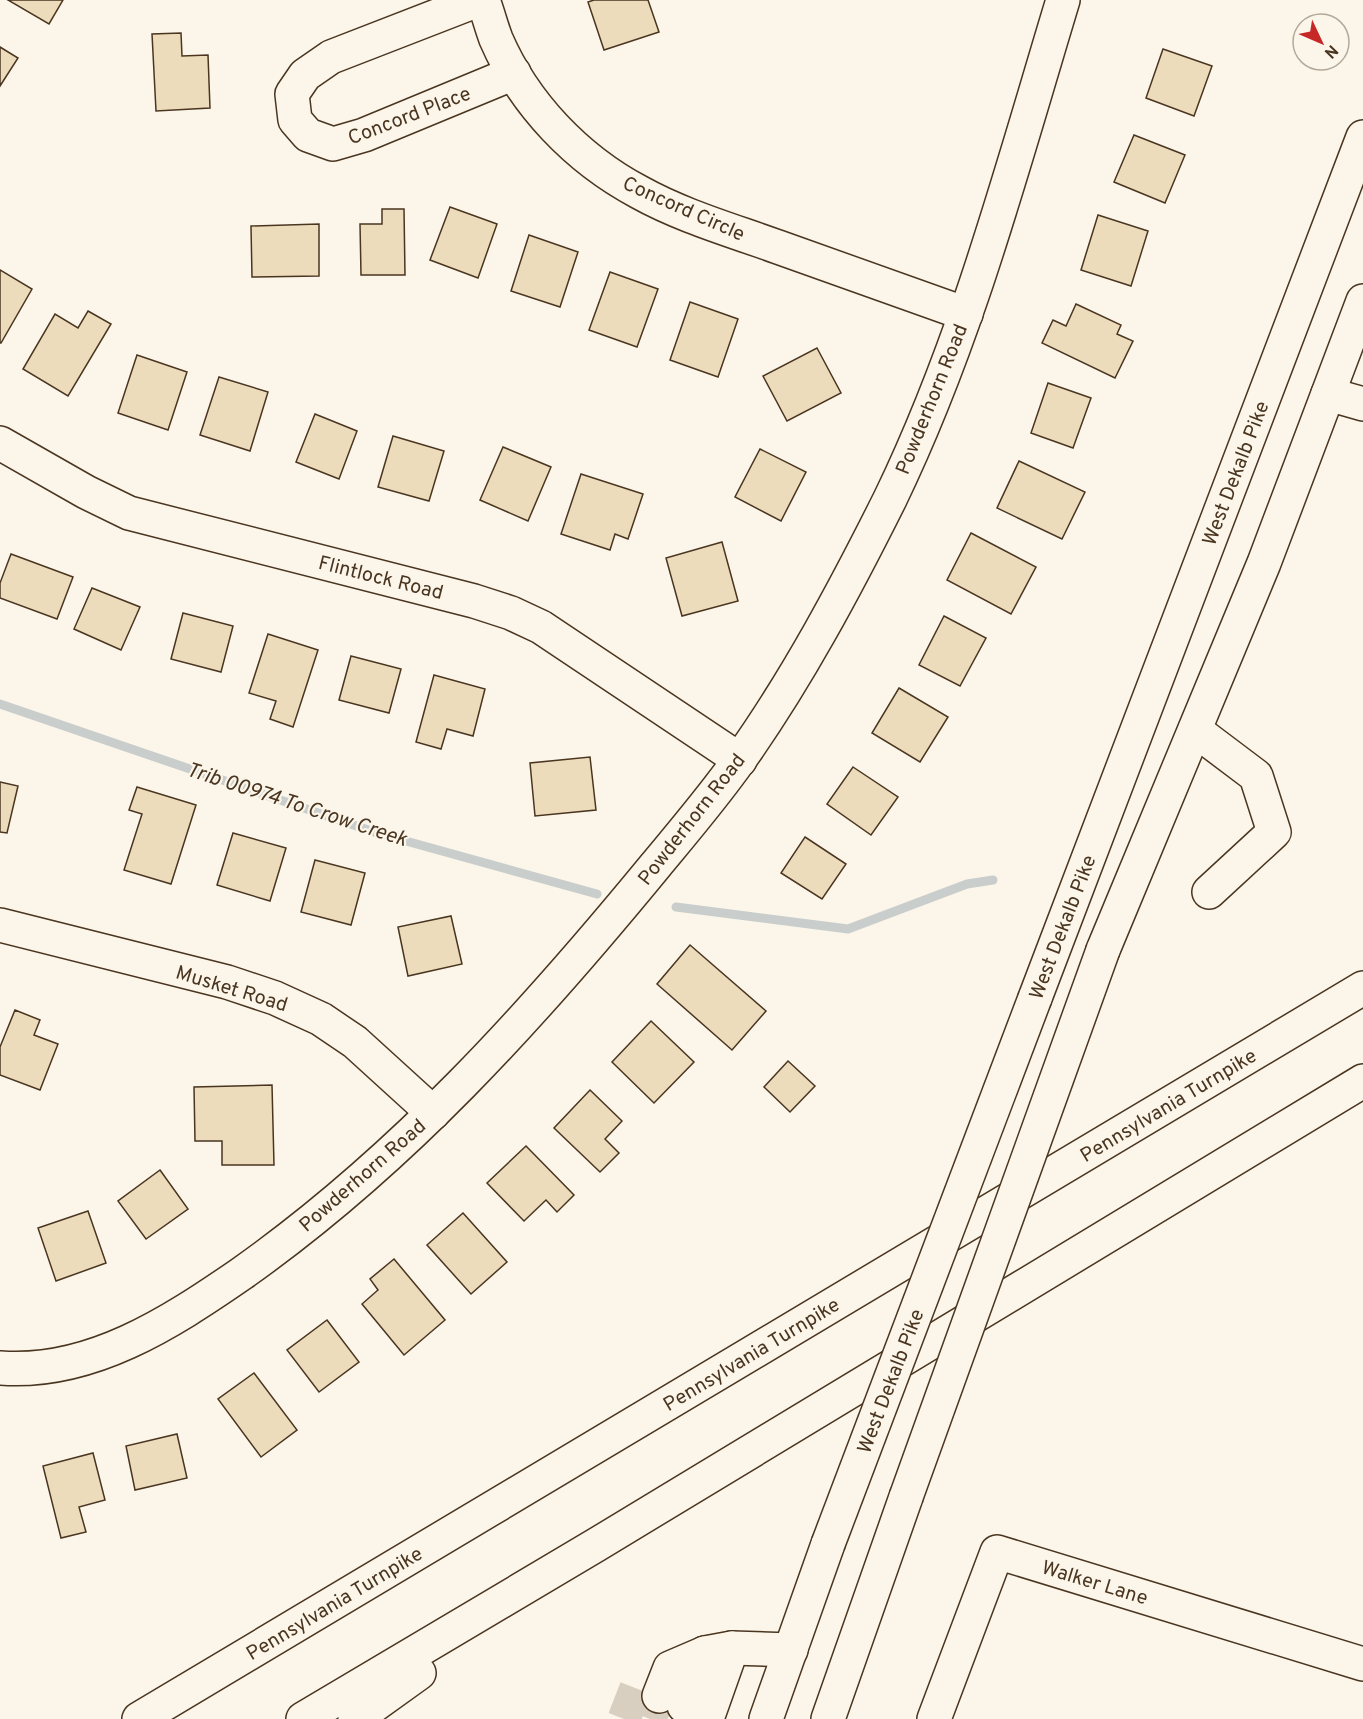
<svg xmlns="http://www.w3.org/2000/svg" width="1363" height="1719" viewBox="0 0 1363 1719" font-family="Overpass,sans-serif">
<rect width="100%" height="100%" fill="#fbf6e9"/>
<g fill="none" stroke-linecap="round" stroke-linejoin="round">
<!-- stream -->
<g stroke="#c9cecd" stroke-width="9">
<path d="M0 704 377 833 597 894"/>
<path d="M676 907 848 929 967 884 993 880"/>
</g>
</g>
<!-- building -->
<g fill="#ecdcbc" stroke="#4a3520" stroke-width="1.5">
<path d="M8 0H63L49 24Z"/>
<path d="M594 0H648L659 32 604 50 588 2Z"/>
<path d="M181 33 182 56 208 55 210 108 156 111 152 34Z"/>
<path d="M0 47 18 58 0 86Z"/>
<path d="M1163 49 1212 66 1194 116 1146 98Z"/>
<path d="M1134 135 1185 155 1165 203 1114 182Z"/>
<path d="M450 207 497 224 478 278 430 260Z"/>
<path d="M382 209H404L405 275H361L360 224H382Z"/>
<path d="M1098 215 1148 231 1131 286 1081 270Z"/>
<path d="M319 224V276L252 277 251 226Z"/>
<path d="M529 235 578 252 560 307 511 291Z"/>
<path d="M0 270 32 289 1 343H0Z"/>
<path d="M610 272 658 289 637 347 589 330Z"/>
<path d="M690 302 738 319 718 377 670 360Z"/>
<path d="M1076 304 1121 325 1117 334 1133 341 1115 378 1042 343 1053 320 1066 326Z"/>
<path d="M88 311 111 324 68 396 23 369 55 314 78 328Z"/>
<path d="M817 348 841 393 787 421 763 376Z"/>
<path d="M137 355 187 372 168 430 118 413Z"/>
<path d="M219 377 268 392 250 451 200 435Z"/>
<path d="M1048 383 1091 398 1073 448 1031 433Z"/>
<path d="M315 414 357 431 339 479 296 462Z"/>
<path d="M393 436 444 451 429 501 378 487Z"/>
<path d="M503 447 551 467 528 521 480 500Z"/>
<path d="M760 449 806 472 781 521 735 497Z"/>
<path d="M1019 461 1085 492 1062 539 997 508Z"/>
<path d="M581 474 643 494 628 539 615 534 610 550 561 534Z"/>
<path d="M971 533 1036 567 1011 614 947 580Z"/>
<path d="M722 542 738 601 682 616 666 558Z"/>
<path d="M11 554 73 577 57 619 0 598V583Z"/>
<path d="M92 588 140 607 121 650 74 629Z"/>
<path d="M183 613 233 626 221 672 171 659Z"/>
<path d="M944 616 986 638 960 686 919 665Z"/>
<path d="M268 634 318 650 293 727 270 719 276 701 249 693Z"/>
<path d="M351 656 401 669 389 713 339 700Z"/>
<path d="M434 675 485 689 473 736 447 729 441 749 416 742Z"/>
<path d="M899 688 948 717 920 762 872 733Z"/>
<path d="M590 757 596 810 535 816 530 763Z"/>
<path d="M853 767 898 797 871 835 827 804Z"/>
<path d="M0 782 18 786 7 833 0 832Z"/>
<path d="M137 787 196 805 171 884 124 870 142 814 129 810Z"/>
<path d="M233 833 286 848 270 901 217 885Z"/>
<path d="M805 837 846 864 822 899 781 873Z"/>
<path d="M315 860 365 873 351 925 301 912Z"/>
<path d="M451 916 462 964 408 976 398 927Z"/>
<path d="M690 945 766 1011 732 1050 657 984Z"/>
<path d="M15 1010 40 1020 34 1035 58 1044 40 1090 0 1075V1047Z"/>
<path d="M651 1021 694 1062 654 1103 612 1062Z"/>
<path d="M788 1061 815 1086 790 1112 764 1087Z"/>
<path d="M272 1085 274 1165H222V1141H195L194 1087Z"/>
<path d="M590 1090 622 1121 605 1139 619 1153 600 1172 554 1128Z"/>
<path d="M526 1146 574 1195 557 1212 546 1200 524 1221 487 1183Z"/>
<path d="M160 1170 188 1209 146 1239 118 1201Z"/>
<path d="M88 1211 106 1263 56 1281 38 1228Z"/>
<path d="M463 1213 507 1262 471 1294 427 1245Z"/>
<path d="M394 1259 445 1320 404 1355 362 1304 378 1290 370 1279Z"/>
<path d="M327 1320 359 1362 319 1392 287 1350Z"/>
<path d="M254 1373 297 1430 261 1457 218 1399Z"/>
<path d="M177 1434 187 1478 135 1490 126 1446Z"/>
<path d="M93 1453 105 1500 79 1507 86 1532 61 1538 43 1466Z"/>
</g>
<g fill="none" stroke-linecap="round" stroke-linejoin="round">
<!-- minor-tunnel -->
<g stroke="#d8cfc1" stroke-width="33" stroke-dasharray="33 16" stroke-linecap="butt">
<path d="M624 1719 636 1688"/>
<path d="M650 1719 659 1696"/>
</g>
<defs>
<g id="minor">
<path d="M478 0 331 57 305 75 292 94 295 120 308 135 333 144 364 135 514 73"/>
<path d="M483 0C488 13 491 26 496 39 524 104 577 159 639 192 682 216 731 230 778 247 840 269 903 291 966 314"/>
<path d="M1328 394 1363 404"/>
<path d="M0 443 86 492 129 513 474 601 511 613 541 627 740 760"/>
<path d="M1195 730 1256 776 1274 832 1209 892"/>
<path d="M0 925 227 982 275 998 321 1019 355 1042 433 1113"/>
<path d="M0 1368C90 1375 170 1323 241 1274 401 1161 531 1017 655 866 684 831 714 796 740 759 797 679 846 587 890 499 967 340 1012 168 1063 0"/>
<path d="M659 1696 670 1668 705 1653"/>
<path d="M684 1706 705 1653 732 1648 791 1650"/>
<path d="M708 1716 732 1648"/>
<path d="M934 1719 997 1552 1363 1664"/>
</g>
<g id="highway">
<path d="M1103 950 1264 563 1363 301"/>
<path d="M1035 998 1363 137"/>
<path d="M139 1719 1363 988"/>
<path d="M303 1719 596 1545 1363 1081"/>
<path d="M355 1719 419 1673"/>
<path d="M766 1719 828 1544"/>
<path d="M828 1719 906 1497"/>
</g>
</defs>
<!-- minor casing -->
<use href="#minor" stroke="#4a3520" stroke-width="36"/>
<!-- highway casing -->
<use href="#highway" stroke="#4a3520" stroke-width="36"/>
<!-- minor -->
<use href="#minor" stroke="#fbf6e9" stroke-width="33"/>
<!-- highway -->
<use href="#highway" stroke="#fbf6e9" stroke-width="33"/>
<defs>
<g id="highway-bridge">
<path d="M906 1497 1103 950"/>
<path d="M828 1544 1035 998"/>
</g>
</defs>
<!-- highway-bridge casing -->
<use href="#highway-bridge" stroke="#4a3520" stroke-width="36" stroke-linecap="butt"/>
<!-- highway-bridge -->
<use href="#highway-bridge" stroke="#fbf6e9" stroke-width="33"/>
</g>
<g text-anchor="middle" stroke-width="4.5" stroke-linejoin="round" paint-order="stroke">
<!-- street labels -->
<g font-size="20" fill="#4a3520" stroke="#fbf6e9">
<text transform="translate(409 115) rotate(-21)" y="7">Concord Place</text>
<text transform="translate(684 208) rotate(24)" y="7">Concord Circle</text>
<text transform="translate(931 399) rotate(-68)" y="7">Powderhorn Road</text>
<text transform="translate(1235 473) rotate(-69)" y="7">West Dekalb Pike</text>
<text transform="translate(381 577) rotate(14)" y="7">Flintlock Road</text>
<text transform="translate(691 819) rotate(-52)" y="7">Powderhorn Road</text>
<text transform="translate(1062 927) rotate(-69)" y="7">West Dekalb Pike</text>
<text transform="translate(232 988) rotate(17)" y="7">Musket Road</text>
<text transform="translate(1168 1105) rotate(-31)" y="7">Pennsylvania Turnpike</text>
<text transform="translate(362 1175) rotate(-41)" y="7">Powderhorn Road</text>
<text transform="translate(751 1354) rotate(-31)" y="7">Pennsylvania Turnpike</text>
<text transform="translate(890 1381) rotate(-69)" y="7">West Dekalb Pike</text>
<text transform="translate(1095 1582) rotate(17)" y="7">Walker Lane</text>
<text transform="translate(334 1603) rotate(-31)" y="7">Pennsylvania Turnpike</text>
</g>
<!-- water labels -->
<g font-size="21" font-style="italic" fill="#4a3520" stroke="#fbf6e9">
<text transform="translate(297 804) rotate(18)" y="7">Trib 00974 To Crow Creek</text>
</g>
</g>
<!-- north arrow -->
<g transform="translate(1321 42) rotate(134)"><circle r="28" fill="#fbf6e9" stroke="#b4a999" stroke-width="1.5"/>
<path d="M0-4.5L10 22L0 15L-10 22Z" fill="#c62828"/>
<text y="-9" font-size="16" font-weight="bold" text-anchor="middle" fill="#4a3520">N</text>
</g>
</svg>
